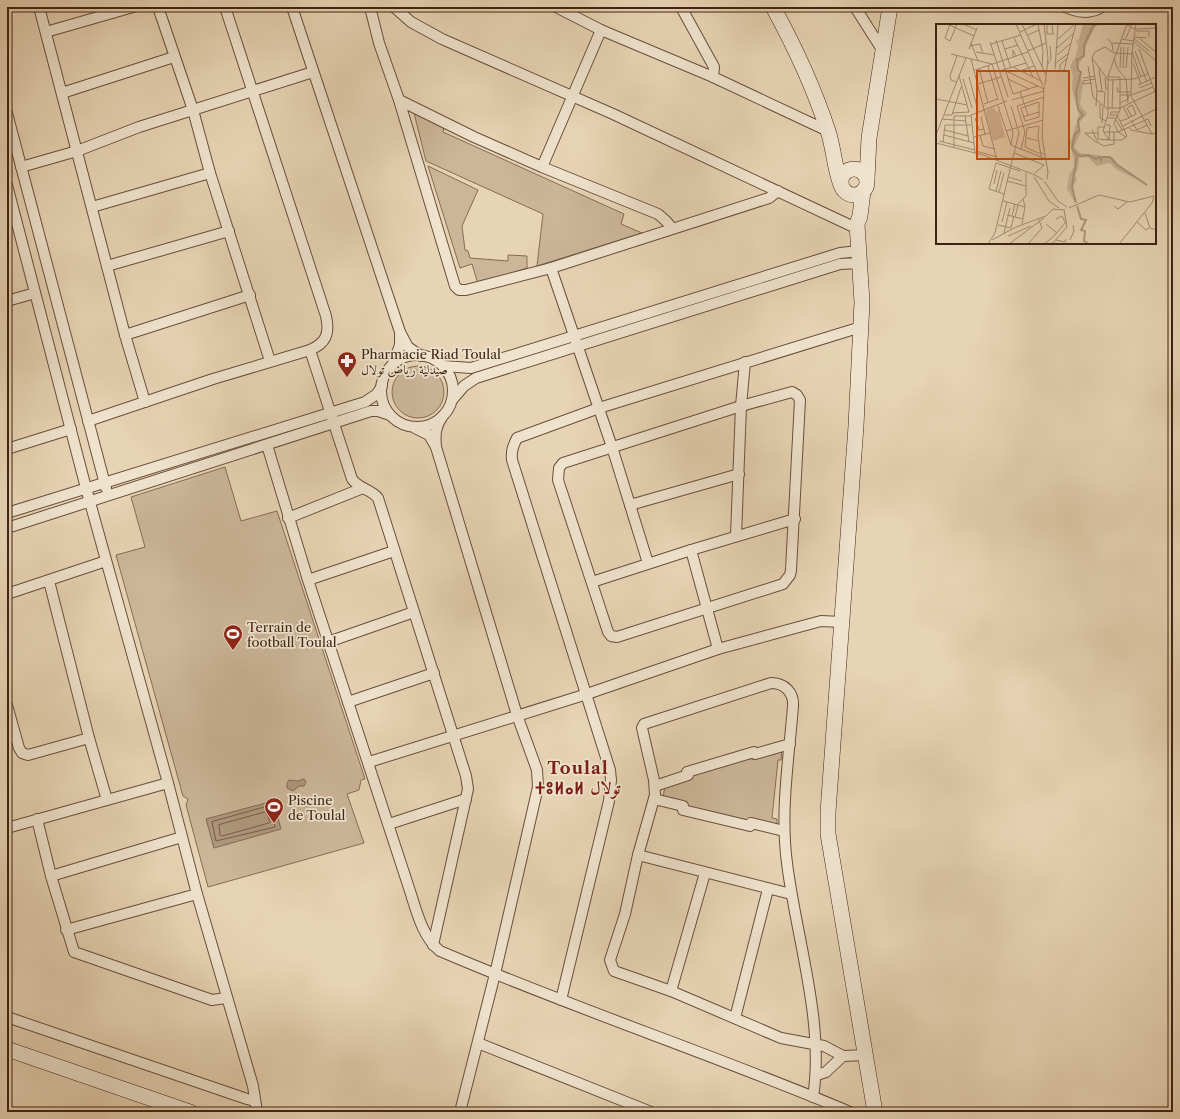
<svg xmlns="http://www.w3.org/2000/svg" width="1180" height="1119" viewBox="0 0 1180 1119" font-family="'Libre Caslon Text',Amiri,'Noto Sans Tifinagh',serif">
<rect width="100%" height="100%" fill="#e7d4b4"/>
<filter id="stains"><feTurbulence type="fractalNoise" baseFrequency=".005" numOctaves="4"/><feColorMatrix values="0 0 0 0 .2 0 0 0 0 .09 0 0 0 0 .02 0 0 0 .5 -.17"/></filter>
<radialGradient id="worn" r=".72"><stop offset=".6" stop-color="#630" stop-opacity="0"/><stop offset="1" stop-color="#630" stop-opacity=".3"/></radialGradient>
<!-- green -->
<g fill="#cbb699" stroke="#866c56">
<path d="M414 113 444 127 443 132 624 214 621 224 642 233 537 266 543 214 426 161Z"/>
<path d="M428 166 478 190 462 226 465 250 468 251 470 258 508 261V255L527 256V268L478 284 472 264 460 268Z"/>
<circle cx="418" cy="392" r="26"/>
<path d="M225 467 241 521 277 511 365 779 361 780 359 790 347 794 364 843 208 887 186 805 188 799 183 796 116 555 145 547 131 497Z"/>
<path d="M782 749 781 760H778L772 818 777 819V826C738 821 699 813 663 798L665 786 690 774Z"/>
</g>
<!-- water -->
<g fill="#ae977d" stroke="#826853">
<path d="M304 779 306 782 304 786H299L293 791 287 788V783L289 780 298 781Z"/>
<path d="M273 801 281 829 214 848 206 819Z"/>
</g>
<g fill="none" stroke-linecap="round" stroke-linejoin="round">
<!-- shore -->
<g stroke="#775c48" stroke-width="1">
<path d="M269 806 271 808 275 827 216 841 212 822Z"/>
<path d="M266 812 270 821 269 823 222 836 220 835 219 825Z"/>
</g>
<defs>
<g id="street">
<path d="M39 7 125 335 145 402"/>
<path d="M158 7 193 110 210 173 270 361"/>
<path d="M292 7 400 332"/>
<path d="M370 7 379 43 399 100 455 286 459 290H466L551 268 769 198 778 191"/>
<path d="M394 7 411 22 442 39 613 114 858 229"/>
<path d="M556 7 601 30 713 77 828 131"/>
<path d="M681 7 714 67 713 77"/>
<path d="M855 7 883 51"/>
<path d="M1065 7C1078 12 1089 15 1102 7"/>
<path d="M46 32 133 7"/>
<path d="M62 93 174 57"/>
<path d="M399 100 474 137 542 167 658 214 666 221 672 228"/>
<path d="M7 113 106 488"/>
<path d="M21 167 77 151 139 127 313 72"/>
<path d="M542 167 601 30"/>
<path d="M7 185 86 488 168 783 197 894 253 1086 257 1112"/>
<path d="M92 207 210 173"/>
<path d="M107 266 229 231"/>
<path d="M551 268 612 447 648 563"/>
<path d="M7 301 35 293"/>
<path d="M125 335 250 295"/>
<path d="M310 350 352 479C359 489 371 489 378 498L466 776 468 789 433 945"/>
<circle cx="417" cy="391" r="36"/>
<path d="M393 364 400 345V332L408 347 421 356"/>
<path d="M443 366 471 368 840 253 859 251"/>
<path d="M792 392 797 395 800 400 791 570 790 575 783 584 617 637 611 636 608 632 558 480 559 468 563 463 741 406Z"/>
<path d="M452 400 464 386 476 378 840 264 860 263"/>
<path d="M88 421 213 379 310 350C326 343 330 334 326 316L225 7"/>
<path d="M415 428 429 435 436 447C435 436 435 427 442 417"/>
<path d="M267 445 308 580 409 888C416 909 422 937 440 951 575 1009 715 1055 850 1112"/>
<path d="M436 447 517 715 537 770 538 787 495 974 460 1112"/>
<path d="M7 449 71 429"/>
<path d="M630 505 739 474"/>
<path d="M7 513 365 402 377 394 382 386"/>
<path d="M288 518 363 488"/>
<path d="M7 528 371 411H378L390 415"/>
<path d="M736 536 741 406 745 362"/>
<path d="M691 550 718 649"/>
<path d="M308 580 394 551"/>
<path d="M49 581 89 738 107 800"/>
<path d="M592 582 691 550 795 519"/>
<path d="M7 594 106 561"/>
<path d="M328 642 414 612"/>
<path d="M348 702 434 673"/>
<path d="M7 705 19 748 22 753 28 755 89 738"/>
<path d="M369 762 587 694 718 649 821 621 842 622"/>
<path d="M655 786 688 775 687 772 754 752 755 754 790 744"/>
<path d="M654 799 683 806V810L750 826 751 823 784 831"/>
<path d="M37 819 51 876 74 952 212 1000 226 998"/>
<path d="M389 824 466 799"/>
<path d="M7 828 168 783"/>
<path d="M638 855 791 894"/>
<path d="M51 876 182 837"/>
<path d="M66 930 197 894"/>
<path d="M671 991 705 873"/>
<path d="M561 1000 609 801 611 780 610 770 512 460C511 451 513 446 517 438L599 408 861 327"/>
<path d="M7 1017 247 1099 255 1101"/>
<path d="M735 1018 768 889"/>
<path d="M478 1043 651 1112"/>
<path d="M817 1075 826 1072 843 1056"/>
<path d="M813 1097C825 1023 796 937 787 863 780 811 789 758 793 706 794 692 784 683 771 683L644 724 642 728 654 780 655 795 638 855 625 914 610 960 614 971 671 991 781 1038 824 1046 843 1056 866 1055"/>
</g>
<g id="secondary">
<path d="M773 7C796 49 813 85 828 131 834 149 834 167 841 185"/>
<circle cx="854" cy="182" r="13"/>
<path d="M867 179 869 138 890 7"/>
<path d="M863 191 860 216 857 224 862 302 856 426 828 812V834L875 1112"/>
<path d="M7 1049 190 1112"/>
</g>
</defs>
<!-- street casing -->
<use href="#street" stroke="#6a4e3b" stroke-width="12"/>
<!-- secondary casing -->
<use href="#secondary" stroke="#402213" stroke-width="16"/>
<!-- street -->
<use href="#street" stroke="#efe3ce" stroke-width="10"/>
<!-- secondary -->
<use href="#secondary" stroke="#efe3ce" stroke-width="15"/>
</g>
<!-- icons -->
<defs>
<symbol id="pharmacy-pin" viewBox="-11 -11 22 30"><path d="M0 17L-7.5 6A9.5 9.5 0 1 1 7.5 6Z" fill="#8f2418" stroke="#efe3ce"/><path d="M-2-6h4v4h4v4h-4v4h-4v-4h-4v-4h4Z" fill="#fff"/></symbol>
<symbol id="stadium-pin" viewBox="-11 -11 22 30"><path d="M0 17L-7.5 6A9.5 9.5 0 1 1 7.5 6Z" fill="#8f2418" stroke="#efe3ce"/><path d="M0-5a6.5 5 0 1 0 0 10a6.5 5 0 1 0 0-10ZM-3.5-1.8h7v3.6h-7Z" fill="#fff"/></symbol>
</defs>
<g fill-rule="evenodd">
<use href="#pharmacy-pin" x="336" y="350" width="22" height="30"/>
<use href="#stadium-pin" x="222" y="623" width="22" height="30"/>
<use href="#stadium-pin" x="263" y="796" width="22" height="30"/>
</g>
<g text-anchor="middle" stroke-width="3.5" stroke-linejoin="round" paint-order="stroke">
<!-- poi labels -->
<g font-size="13" fill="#402213" stroke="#efe3ce" text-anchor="start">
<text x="361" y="359">Pharmacie Riad Toulal<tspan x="361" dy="15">صيدلية رياض تولال</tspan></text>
<text x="247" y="632">Terrain de<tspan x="247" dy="15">football Toulal</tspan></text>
<text x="288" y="805">Piscine<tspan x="288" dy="15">de Toulal</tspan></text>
</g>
<!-- district labels -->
<g font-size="17" font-weight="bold" letter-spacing="1" fill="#7a1f14" stroke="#efe3ce">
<text x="578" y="774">Toulal<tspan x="578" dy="20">ⵜⵓⵍⴰⵍ تولال</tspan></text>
</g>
</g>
<!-- overview -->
<g transform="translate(936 24)">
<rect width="220" height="220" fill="#e7d4b4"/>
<path d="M147 0H163L159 3 150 22 149 31 142 41 147 61 144 80 151 90 143 99 145 108 138 123 144 129 176 133 182 140 209 159 181 146 174 139 161 142 152 133 143 134 142 144 139 151 141 156 137 161 139 179 131 165 133 151 139 142 134 119 143 92 136 65 137 52 134 43 140 31 142 22 140 17 143 15ZM58 84 60 88 63 87 69 113 57 117 50 91 51 86Z" fill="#cbb699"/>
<path fill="none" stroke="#ae977d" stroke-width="2" d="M161 0 157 2 148 21V32L141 36 142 46 145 48 140 68 142 85 147 91 142 96 143 107 139 110 136 124 140 130 145 132 152 131 160 135 163 133 165 136 166 133H174L180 140 211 161M140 179 136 163 141 131M141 182 145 195 150 196 145 206 149 207 148 217 153 220"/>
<path fill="none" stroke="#a48d74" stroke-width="1" d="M11 0 38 12M14 0 9 14 14 17 21 0M27 0 41 6M80 0 107 62M86 0 110 51M102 0 107 27 106 43M108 0 112 34 109 61M111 0V10H117L116 0M200 0 196 28 195 72 216 110 220 109M191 1 199 5 220 4M200 7H213V13M84 8 101 0M92 11 103 6M198 13 211 14M78 14 97 53M190 14 196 0M197 14 213 27M122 15 139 0M172 15 176 20 177 27M186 15 197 17 220 37M204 15 220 28M60 16 77 70 102 62M66 17 75 44M54 18 72 73M35 19 42 37M176 19 197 20M55 20 85 11M34 22 44 20 47 30M121 24 138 9M33 25 41 4M69 25 82 21M203 25 220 71M92 27 110 19M199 27 211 58M40 28 58 31M196 28 205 53M15 30 56 40 77 108 75 121M121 31 134 20M77 33V26L80 32M131 34 124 41V48L128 46 140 0M178 34 181 44 190 55 192 79M35 35 61 136M157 35 172 56 198 55 212 50M120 39 133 29M197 39 205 60M112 40 115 35 114 22M52 42 62 76M152 42 157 73 170 84H184L220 67M77 43 105 57M43 44 52 79M163 44 166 68M184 44 185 23M187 44 188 23M190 44 192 23M119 45 122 0M39 46 92 28M63 47 90 39M70 47 108 65M84 47 98 42M33 53 41 83M172 53H184V86L178 99 182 108 190 113M147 54 159 52M169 54 170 66M27 55 36 84M72 55 93 65M147 57V60L156 59M147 57 159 55M20 58 15 56 14 52 21 32M42 60 65 53M202 61 220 53M108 62 106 113 112 148 111 155M181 63 182 68H195M203 64 216 59M161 67 169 68 168 83M84 68 92 91M184 71H195L217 63M0 75 31 81M76 76 108 67M103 78V93L89 97 85 84ZM184 79 192 75 193 71M48 80 62 75M164 80V94L170 97M62 82 75 121 110 135M75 82 83 109 75 141M160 82 161 67 156 34 159 28 169 23 178 29 196 30M187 82 193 94M176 85 177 56M16 89 33 88 23 52M8 91H16L25 63M181 91 191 112 186 116H173L167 107 172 91V52L191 0M181 91H174L175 88H183M29 92 33 118M45 93 49 110M87 93 103 88M39 94 43 106 48 105M171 94H179L186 106M6 95 30 97M195 96 201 106 211 101M184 97 191 95 194 93 200 90 196 81 191 84 196 93M166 99 167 83M187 102 220 85M168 103H162V115L173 116 174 101H170M193 104 195 106 216 110M9 106 32 112M156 106 162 119 168 122 178 120V108M70 107 107 96M168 108H182L212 95 215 102M149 109 161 119M149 109H162M0 111 30 34M8 111 38 119M44 111 47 122 59 125M38 113 54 109M91 114 103 117M3 117 39 126M7 118 9 101H35M0 119 47 131 99 151 107 156M18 123V92H35M85 126 89 108 81 82 108 73M40 127 61 133M39 129 35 91 71 77M78 129 108 141M105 133V129L104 126 102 112 103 102 91 104 89 123 102 129H105L107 130H109M60 139 84 147M60 139 53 165 68 170M99 149 108 141M72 153 86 157M98 153 113 177 123 184M71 157 90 162M108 157 122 177 131 183M58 160 61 146M60 167 65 147M63 168 68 149M67 177 89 183M81 181 90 172V149M178 182 182 185 191 178M133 184 163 171 194 178 218 172M209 189 214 204 220 206M71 191 87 195M76 192 79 180M79 193 82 181M120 195 126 192 129 198M66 198 71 178M201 198 210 206 213 204M86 200 89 183 87 175M110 200 121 209M62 201 75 204M75 204 78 192M68 209 74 184M72 212 95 202M56 216 80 203 110 192 117 185 129 186M120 216 129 218 130 215M134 216 138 207 137 201M52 220 59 209 75 141M73 220 108 194M92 220 106 204 103 196M108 220 118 212 130 198M116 220 131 203 128 186M183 220 216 179 218 172"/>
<path fill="#c64e0d" fill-opacity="0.15" stroke="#c64e0d" stroke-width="2" d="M41 47H133V135H41Z"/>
<rect width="220" height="220" fill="none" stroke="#402213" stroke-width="2"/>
</g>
<!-- margin -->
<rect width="1180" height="1119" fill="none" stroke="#e7d4b4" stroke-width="24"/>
<rect x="8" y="8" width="1164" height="1103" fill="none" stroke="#402213" stroke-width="2"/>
<rect x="12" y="12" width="1156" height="1095" fill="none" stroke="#402213"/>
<rect width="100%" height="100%" filter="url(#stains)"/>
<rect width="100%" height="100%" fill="url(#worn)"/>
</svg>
